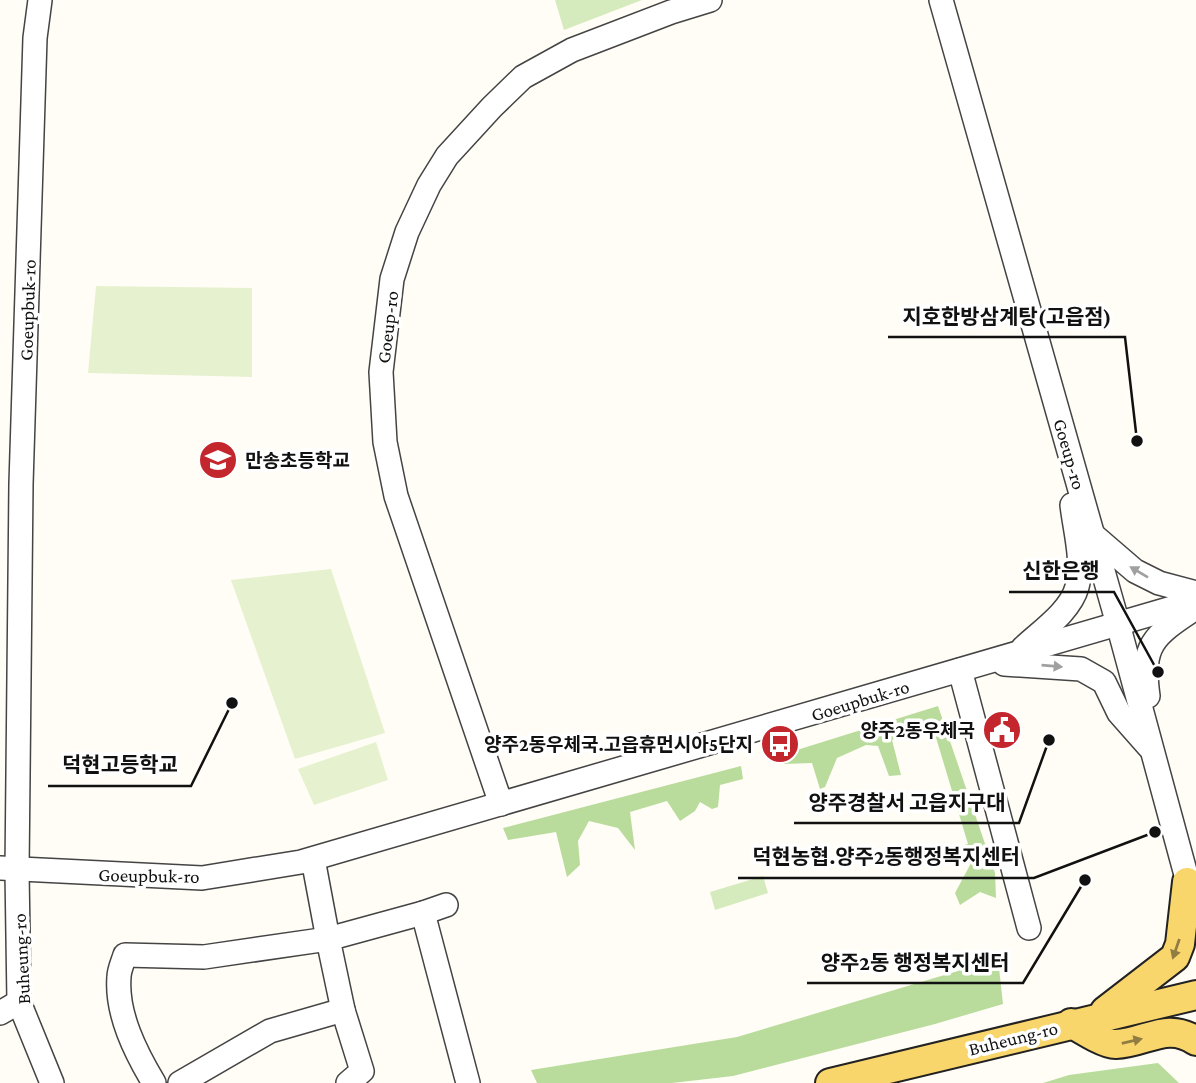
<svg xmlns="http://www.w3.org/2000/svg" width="1196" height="1083" viewBox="0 0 1196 1083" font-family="'Crimson Pro','Noto Sans KR',serif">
<rect width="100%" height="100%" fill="#fffdf5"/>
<!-- green -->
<g fill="#d5ebbd">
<path d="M555 0H642L564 30Z"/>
<path d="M763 876 768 893 715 910 710 892Z"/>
</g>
<!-- forest -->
<g fill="#b9dc9c">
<path d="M938 706 995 873 996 898 980 892 960 905 955 893 970 865V854L926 857 968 844 934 731 892 740 901 775 889 776 878 746 866 745 837 758 825 787 820 789 812 763 784 764V754Z"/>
<path d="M741 766 743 779 720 785 718 807 712 809 700 802 695 811 680 821 667 801 630 812 635 850 618 828 589 821 578 841 580 865 567 877 556 832 508 840 503 828Z"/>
<path d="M998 959 1003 1004 935 1024 733 1076 672 1083H537L531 1070 737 1037Z"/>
<path d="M1158 1063 1179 1083H1043L1069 1075Z"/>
</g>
<!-- pitch -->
<g fill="#e6f2cf">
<path d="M96 286 252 288V377L88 373Z"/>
<path d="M331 569 385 733 295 759 231 580Z"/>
<path d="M376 742 388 780 314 805 298 769Z"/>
</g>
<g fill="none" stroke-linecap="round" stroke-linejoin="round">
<defs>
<g id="minor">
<path d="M40 0 35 38 21 484 17 871 19 1002 52 1083"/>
<path d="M941 0 1118 624 1192 897"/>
<path d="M1092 534 1135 571 1159 583 1196 593"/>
<path d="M1023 648C1041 631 1070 612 1077 587 1084 561 1075 531 1072 505"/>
<path d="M1004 664 1081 669 1104 682 1119 713 1149 747"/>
<path d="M960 670 1029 928"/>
<path d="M1148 696C1141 645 1153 636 1194 609"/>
<path d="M501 804 396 496 385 442 381 372 392 279 407 232 429 185 447 156 492 107 523 77 572 50 671 12 710 0"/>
<path d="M0 868 202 878 301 862 1196 601"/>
<path d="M423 913 468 1083"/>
<path d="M0 1013 19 1002"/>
<path d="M154 1083C136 1053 116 1014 119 977 119 970 123 962 125 955L204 957 328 939 313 859"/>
<path d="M180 1083 270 1031 343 1010"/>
<path d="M348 1083 362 1071 343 1010 328 939 423 913 446 905"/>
</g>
<g id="major">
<path d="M1105 1011 1175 957 1180 944 1187 882"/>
<path d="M1071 1023C1081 1029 1106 1045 1116 1044 1146 1043 1167 1021 1196 1041"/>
<path d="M830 1083 1196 995"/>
</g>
</defs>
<!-- minor casing -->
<use href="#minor" stroke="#444" stroke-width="26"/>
<!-- major casing -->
<use href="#major" stroke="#222" stroke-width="32"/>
<!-- minor -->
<use href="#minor" stroke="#fff" stroke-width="23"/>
<!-- major -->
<use href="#major" stroke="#f9d66b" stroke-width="28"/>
</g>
<!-- one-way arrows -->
<defs><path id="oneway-solid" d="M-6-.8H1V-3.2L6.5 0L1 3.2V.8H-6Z" transform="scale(1.75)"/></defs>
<g fill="#a0a0a0">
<use href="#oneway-solid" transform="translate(1139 572) rotate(-149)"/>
<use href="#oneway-solid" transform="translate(1052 666) rotate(5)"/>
</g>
<g fill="#917d42">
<use href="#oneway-solid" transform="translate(1176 949) rotate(109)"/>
<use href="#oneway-solid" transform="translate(1132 1041) rotate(-13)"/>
</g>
<!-- icons -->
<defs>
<symbol id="school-disc" viewBox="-11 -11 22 22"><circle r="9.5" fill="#c4262e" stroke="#fff"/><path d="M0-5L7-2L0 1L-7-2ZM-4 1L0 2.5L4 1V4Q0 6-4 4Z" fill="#fff"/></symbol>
<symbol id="civic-disc" viewBox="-11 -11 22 22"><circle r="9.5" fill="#c4262e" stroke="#fff"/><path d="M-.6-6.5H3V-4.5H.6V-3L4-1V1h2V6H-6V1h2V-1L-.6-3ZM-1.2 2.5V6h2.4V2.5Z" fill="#fff"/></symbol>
<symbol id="bus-disc" viewBox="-11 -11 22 22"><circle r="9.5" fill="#c4262e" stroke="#fff"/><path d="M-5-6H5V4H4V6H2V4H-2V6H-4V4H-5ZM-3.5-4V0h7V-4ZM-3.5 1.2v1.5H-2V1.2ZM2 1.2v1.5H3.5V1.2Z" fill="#fff"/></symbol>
</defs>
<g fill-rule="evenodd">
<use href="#school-disc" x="196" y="438" width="44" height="44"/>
<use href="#civic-disc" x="980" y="708" width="44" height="44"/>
<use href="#bus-disc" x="758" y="722" width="44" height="44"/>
</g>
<g text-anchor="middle" stroke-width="7" stroke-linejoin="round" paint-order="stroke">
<!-- street labels -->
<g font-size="19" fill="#111" stroke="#fff">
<text transform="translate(27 310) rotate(-88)" y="7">Goeupbuk-ro</text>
<text transform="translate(387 327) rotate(-83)" y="7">Goeup-ro</text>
<text transform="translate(1070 454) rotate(74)" y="7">Goeup-ro</text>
<text transform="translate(860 700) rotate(-17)" y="7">Goeupbuk-ro</text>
<text transform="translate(149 875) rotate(1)" y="7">Goeupbuk-ro</text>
<text transform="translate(21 959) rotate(-93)" y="7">Buheung-ro</text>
<text transform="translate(1013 1038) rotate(-14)" y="7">Buheung-ro</text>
</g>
<!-- poi labels -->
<g font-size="19" font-weight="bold" fill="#111" stroke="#fff" text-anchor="end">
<text x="245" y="467" text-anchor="start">만송초등학교</text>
<text x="975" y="737">양주2동우체국</text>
<text x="753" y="751">양주2동우체국.고읍휴먼시아5단지</text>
</g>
</g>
<!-- callouts -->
<path fill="none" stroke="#111" stroke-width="2.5" d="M1137 441L1125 337H888M1158 672L1114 592H1009M232 703L191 786H48M1049 740L1019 823H794M1155 832L1034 878H738M1085 880L1023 983H807"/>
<g fill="#111" stroke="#fff" stroke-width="2.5">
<circle cx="1137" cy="441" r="7"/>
<circle cx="1158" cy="672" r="7"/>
<circle cx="232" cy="703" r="7"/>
<circle cx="1049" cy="740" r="7"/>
<circle cx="1155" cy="832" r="7"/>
<circle cx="1085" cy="880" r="7"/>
</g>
<g font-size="21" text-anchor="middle" font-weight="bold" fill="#111" stroke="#fff" stroke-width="7" stroke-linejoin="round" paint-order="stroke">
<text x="1007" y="324">지호한방삼계탕(고읍점)</text>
<text x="1061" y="578">신한은행</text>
<text x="120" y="772">덕현고등학교</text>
<text x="907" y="810">양주경찰서 고읍지구대</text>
<text x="886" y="864">덕현농협.양주2동행정복지센터</text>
<text x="915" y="970">양주2동 행정복지센터</text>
</g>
</svg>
